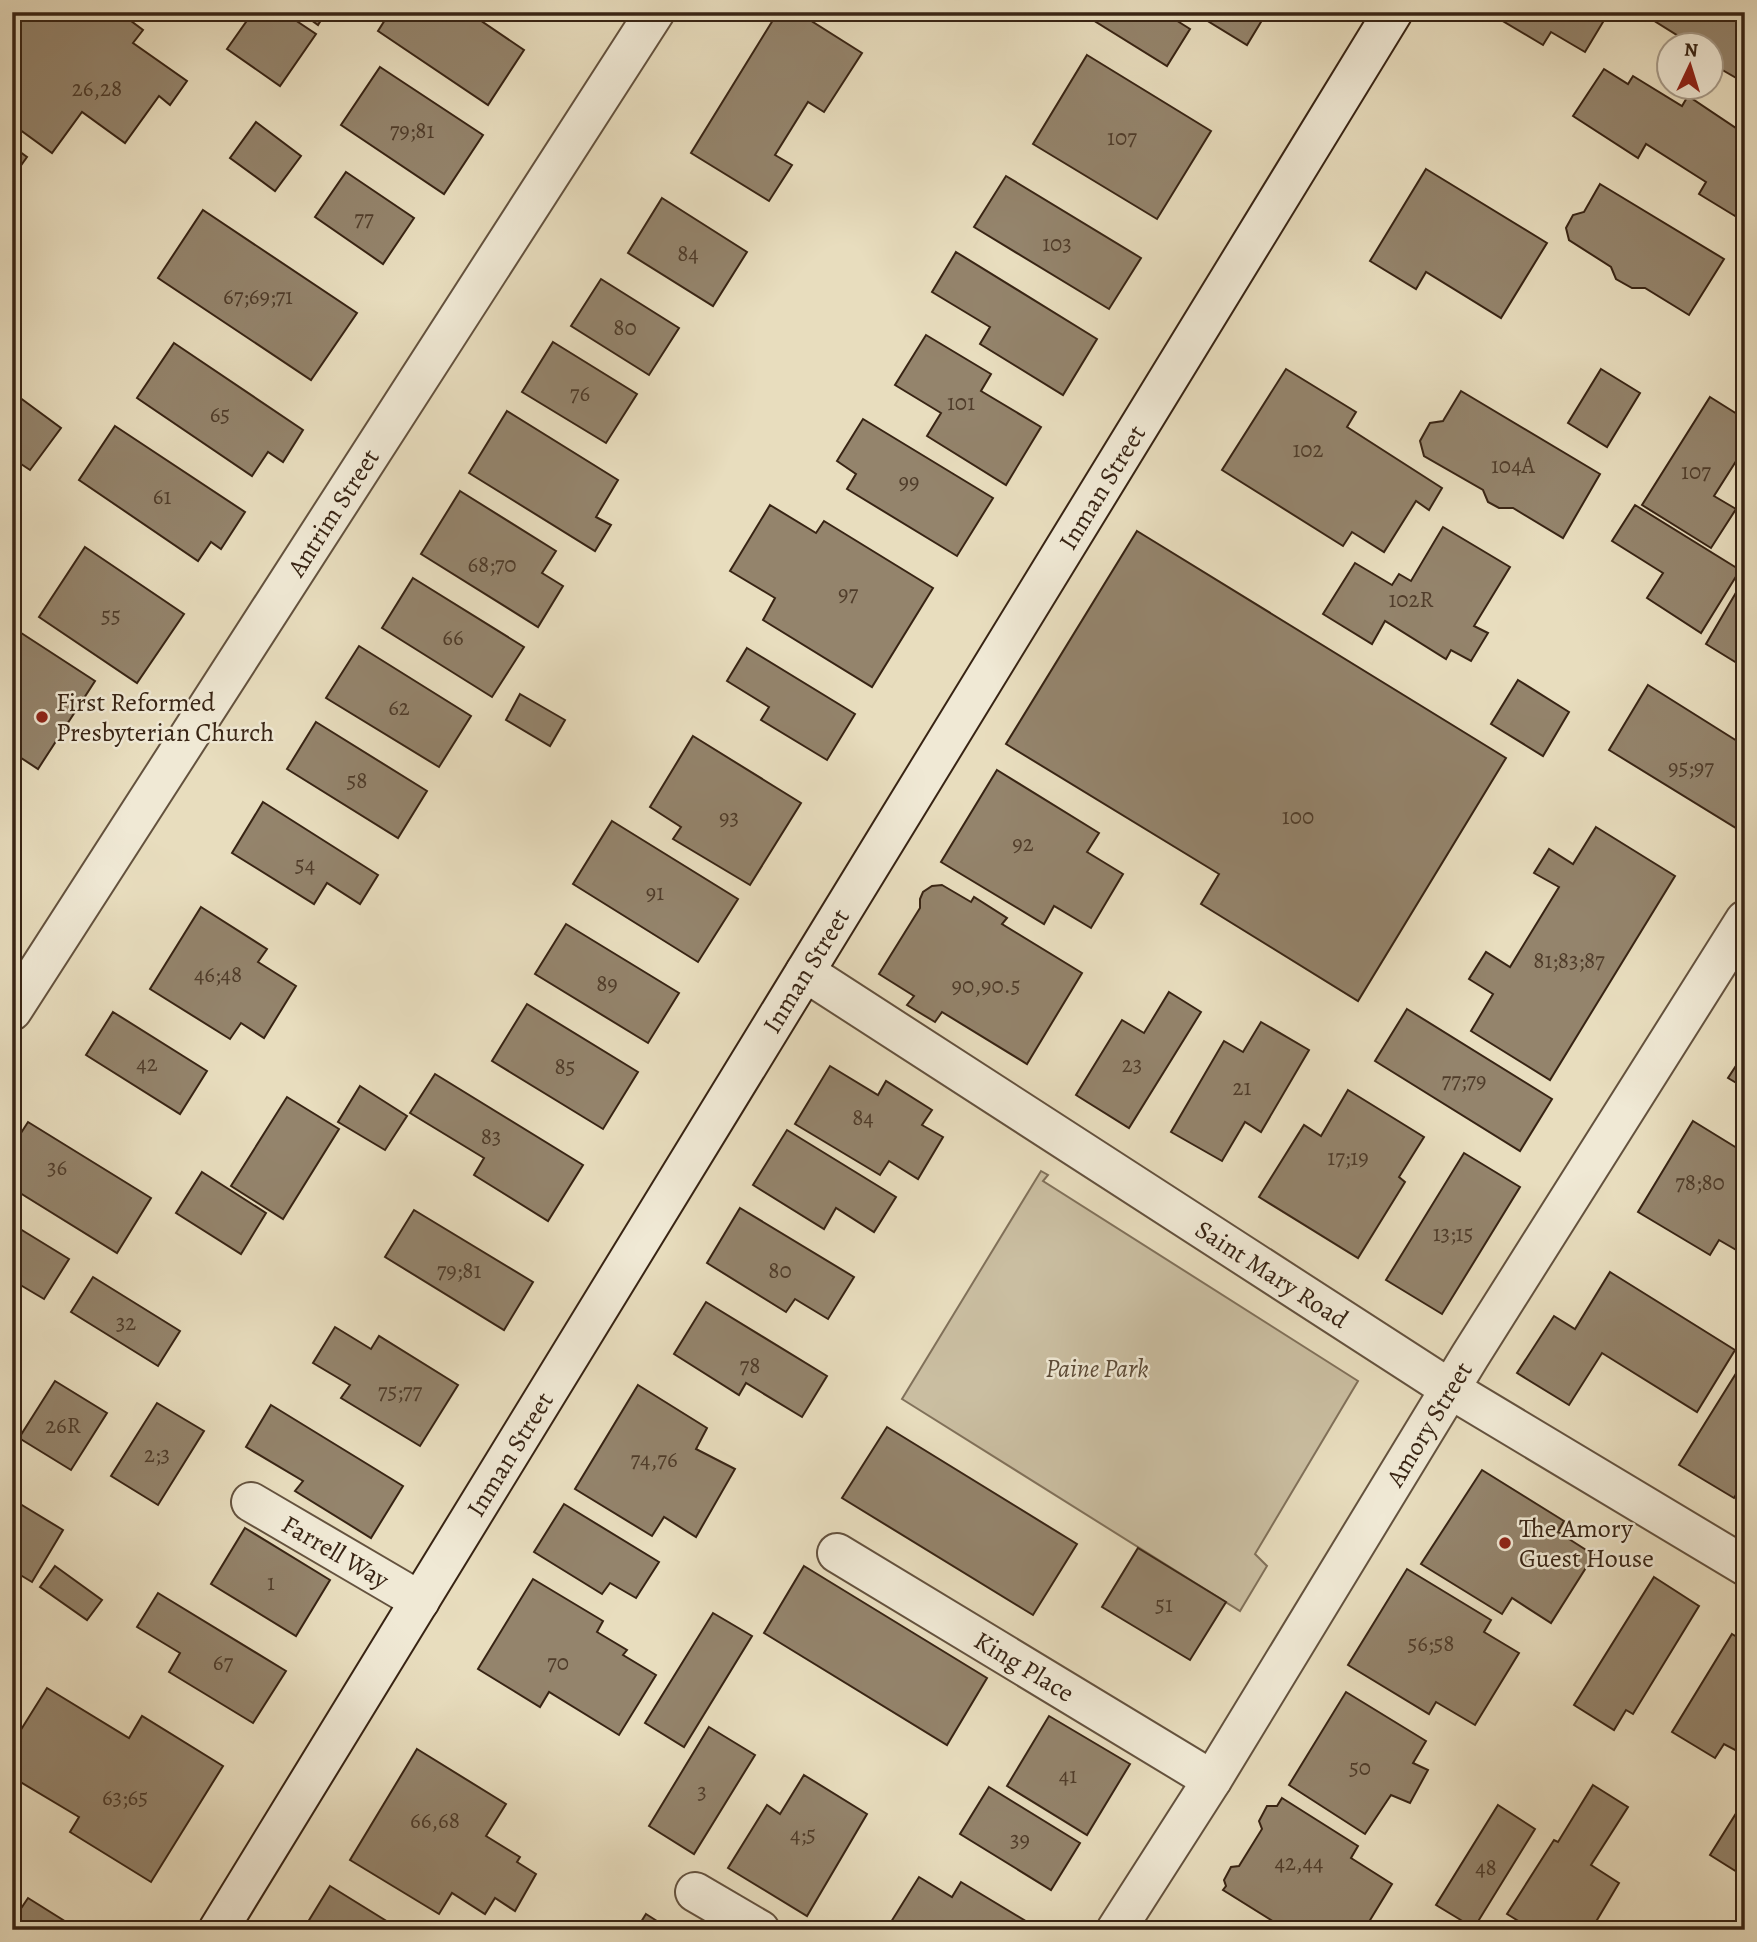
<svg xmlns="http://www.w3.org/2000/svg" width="1757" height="1942" viewBox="0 0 1757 1942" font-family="Alegreya,serif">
<rect width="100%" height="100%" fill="#e8ddbe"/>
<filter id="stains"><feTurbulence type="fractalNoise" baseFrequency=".00286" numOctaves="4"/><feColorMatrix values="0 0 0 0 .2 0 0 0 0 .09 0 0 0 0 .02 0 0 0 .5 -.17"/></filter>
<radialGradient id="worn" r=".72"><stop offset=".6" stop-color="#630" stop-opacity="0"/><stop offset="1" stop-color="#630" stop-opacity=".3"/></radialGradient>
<!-- green -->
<path fill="#cabea1" stroke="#81715a" stroke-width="2" d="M1041 1171 1048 1175 1043 1181 1358 1381 1255 1554 1267 1566 1240 1611 902 1399Z"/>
<!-- building -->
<g fill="#94846c" stroke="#382414" stroke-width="2">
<path d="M12 12H119L143 30 133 43 187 81 170 105 159 96 125 143 82 112 52 153 12 124Z"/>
<path d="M253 12H283L316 34 280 86 227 49Z"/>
<path d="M300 12H326L318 25Z"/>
<path d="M390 12H468L524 50 488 105 378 31Z"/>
<path d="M778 12H797L862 53 824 112 808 102 775 155 792 165 769 201 691 153Z"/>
<path d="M1080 12H1163L1190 29 1167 66Z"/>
<path d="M1193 12H1267L1247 45Z"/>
<path d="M1493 12H1609L1585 52 1551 32 1543 45 1491 14Z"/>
<path d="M1640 12H1745V83L1712 64V46H1680L1683 39Z"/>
<path d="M1087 55 1211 131 1157 219 1033 144Z"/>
<path d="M380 67 483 135 444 194 341 125Z"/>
<path d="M1604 69 1628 84 1633 76 1682 106 1688 96 1736 128 1745 114V200L1735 216 1699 194 1706 182 1646 144 1638 158 1573 116Z"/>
<path d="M256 122 301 156 275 191 230 158Z"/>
<path d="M12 146 27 157 12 178Z"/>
<path d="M1426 169 1547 243 1501 318 1426 272 1416 289 1370 261Z"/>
<path d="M346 172 414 218 383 264 315 217Z"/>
<path d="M1006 176 1141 258 1109 309 974 227Z"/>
<path d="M1600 184 1724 259 1689 315 1645 288H1632L1616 279 1611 267 1569 240 1566 228 1573 215 1584 212Z"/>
<path d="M662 198 747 252 713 306 628 253Z"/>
<path d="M203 210 357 313 311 380 158 278Z"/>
<path d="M956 252 1097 339 1063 395 980 344 990 327 932 292Z"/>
<path d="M601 279 679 328 649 375 571 326Z"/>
<path d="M926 335 991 374 981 391 1041 427 1006 485 927 436 941 413 895 385Z"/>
<path d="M553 342 637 394 606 443 522 392Z"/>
<path d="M174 343 303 430 283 462 268 452 252 476 137 398Z"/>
<path d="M1286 369 1356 412 1347 427 1442 488 1429 510 1416 501 1384 552 1352 532 1343 546 1222 470Z"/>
<path d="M1601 369 1640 393 1607 447 1568 423Z"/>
<path d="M1461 391 1600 474 1563 538 1513 508H1499L1488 502 1483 490 1424 456 1420 441 1430 423 1443 421Z"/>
<path d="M19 397 61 428 30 470 12 458V407Z"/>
<path d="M1710 397 1745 419V447L1714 496 1736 509 1711 548 1642 505Z"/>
<path d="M507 411 618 480 596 517 611 525 595 551 469 473Z"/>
<path d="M863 419 993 498 957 556 847 489 856 474 837 461Z"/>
<path d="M115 426 245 512 221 549 211 542 198 561 79 480Z"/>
<path d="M460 491 556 551 542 573 563 586 538 627 421 554Z"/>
<path d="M770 505 816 533 824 521 933 588 872 687 763 620 775 598 730 571Z"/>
<path d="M1635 505 1740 570 1701 633 1647 598 1663 573 1612 541Z"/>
<path d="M1443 527 1510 567 1474 626 1488 633 1471 661 1451 650 1446 659 1385 621 1372 644 1323 614 1355 563 1392 585 1399 574 1411 581Z"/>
<path d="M1137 531 1506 758 1358 1001 1201 904 1219 874 1006 744Z"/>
<path d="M85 547 184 614 137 683 39 617Z"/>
<path d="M413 578 524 647 492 697 382 628Z"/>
<path d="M1741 584 1745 586V668L1706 644Z"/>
<path d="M12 627 95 681 38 769 12 752Z"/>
<path d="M359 646 471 716 439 767 326 698Z"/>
<path d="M747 648 855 714 827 760 761 720 769 707 727 681Z"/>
<path d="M1518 680 1569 712 1543 756 1491 724Z"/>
<path d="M1648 685 1745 746V785L1740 793 1745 796V813L1736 828 1609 750Z"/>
<path d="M520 694 565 720 550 746 506 720Z"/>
<path d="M316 722 427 791 398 838 287 769Z"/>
<path d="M693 736 801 803 750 885 673 839 681 827 650 807Z"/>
<path d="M997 770 1099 833 1087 852 1123 874 1091 928 1054 906 1044 924 941 862Z"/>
<path d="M263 802 378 875 360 904 327 883 314 904 232 853Z"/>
<path d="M612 821 738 899 698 962 573 884Z"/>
<path d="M1596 827 1675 876 1550 1080 1471 1031 1493 994 1469 979 1486 952 1510 967 1559 887 1534 873 1549 849 1573 864Z"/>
<path d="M942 885 971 902 974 897 1007 918 1002 924 1082 973 1027 1064 942 1012 935 1022 907 1005 914 996 879 974 920 908V899L923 892 932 886Z"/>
<path d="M201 907 267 949 258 962 296 986 264 1038 241 1023 230 1039 150 989Z"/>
<path d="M566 924 679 993 648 1043 535 974Z"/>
<path d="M1169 992 1201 1012 1129 1128 1076 1095 1122 1020 1144 1033Z"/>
<path d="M527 1004 638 1072 603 1129 492 1061Z"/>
<path d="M1407 1009 1552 1099 1520 1151 1375 1061Z"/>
<path d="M113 1012 207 1071 180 1114 86 1055Z"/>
<path d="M1261 1022 1309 1050 1261 1132 1245 1122 1222 1161 1171 1132 1224 1041 1243 1052Z"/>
<path d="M1745 1052V1088L1728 1078Z"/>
<path d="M830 1066 878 1095 886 1081 932 1110 922 1125 943 1137 918 1179 889 1161 880 1175 795 1124Z"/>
<path d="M435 1074 583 1165 548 1221 474 1175 484 1158 410 1113Z"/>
<path d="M360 1086 407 1116 385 1150 338 1122Z"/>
<path d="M1348 1090 1424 1137 1399 1177 1405 1182 1358 1258 1259 1197 1304 1125 1321 1136Z"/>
<path d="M287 1097 339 1129 283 1219 231 1186Z"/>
<path d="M1693 1121 1745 1153V1255L1719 1240 1710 1255 1638 1212Z"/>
<path d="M28 1122 151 1198 117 1253 12 1188V1147Z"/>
<path d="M787 1130 896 1197 874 1232 836 1208 824 1229 753 1185Z"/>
<path d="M1464 1153 1520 1187 1442 1314 1386 1280Z"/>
<path d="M202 1172 266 1213 241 1254 176 1213Z"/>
<path d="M740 1208 854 1277 828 1319 795 1299 786 1312 707 1263Z"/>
<path d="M414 1210 533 1282 504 1330 385 1257Z"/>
<path d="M12 1224 69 1259 44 1299 12 1280Z"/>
<path d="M1610 1272 1735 1350 1697 1412 1602 1353 1569 1405 1517 1373 1554 1316 1575 1329Z"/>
<path d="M93 1277 180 1331 158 1366 71 1312Z"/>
<path d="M706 1302 827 1376 802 1417 746 1383 739 1395 674 1354Z"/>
<path d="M335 1327 371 1349 379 1336 458 1385 420 1446 341 1398 350 1385 313 1363Z"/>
<path d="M1745 1359V1480L1734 1498 1679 1465Z"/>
<path d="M55 1381 107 1413 71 1470 19 1438Z"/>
<path d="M638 1385 707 1428 696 1449 735 1469 696 1537 664 1517 652 1536 575 1489Z"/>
<path d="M157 1403 204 1431 158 1505 111 1476Z"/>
<path d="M271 1405 403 1486 371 1538 295 1491 303 1481 246 1447Z"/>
<path d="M887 1427 1077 1544 1033 1615 842 1498Z"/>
<path d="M1482 1470 1564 1521 1558 1532 1594 1555 1551 1623 1512 1598 1502 1614 1421 1564Z"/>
<path d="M12 1499 63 1530 32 1582 12 1570Z"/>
<path d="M564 1504 659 1562 636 1598 610 1583 602 1594 534 1552Z"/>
<path d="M245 1528 330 1580 296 1636 211 1584Z"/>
<path d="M1138 1548 1226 1602 1190 1660 1102 1607Z"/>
<path d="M55 1566 102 1600 87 1620 40 1587Z"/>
<path d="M804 1566 987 1678 947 1745 764 1633Z"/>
<path d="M1407 1569 1491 1620 1484 1632 1519 1653 1475 1725 1436 1702 1429 1714 1348 1665Z"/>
<path d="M1654 1577 1699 1606 1633 1714 1626 1710 1614 1730 1574 1705Z"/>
<path d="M533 1579 603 1621 597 1632 627 1650 623 1655 656 1675 619 1735 549 1692 540 1707 478 1669Z"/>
<path d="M158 1593 286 1671 253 1723 169 1672 180 1653 137 1627Z"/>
<path d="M713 1613 752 1636 684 1747 645 1723Z"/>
<path d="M1732 1634 1745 1642V1738L1737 1751 1724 1744 1715 1758 1672 1732Z"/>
<path d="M47 1688 129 1738 142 1716 223 1766 151 1882 70 1832 79 1817 12 1777V1744Z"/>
<path d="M1346 1692 1426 1741 1413 1763 1428 1770 1410 1803 1391 1795 1365 1834 1289 1785Z"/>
<path d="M1049 1716 1130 1764 1087 1835 1007 1786Z"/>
<path d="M709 1727 755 1755 694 1854 649 1826Z"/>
<path d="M417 1749 506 1804 486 1836 520 1857 517 1862 536 1874 515 1911 495 1898 485 1914 452 1893 439 1914 350 1860Z"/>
<path d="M804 1775 867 1814 807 1916 728 1868 767 1805 780 1814Z"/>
<path d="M1593 1785 1628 1807 1591 1865 1619 1883 1591 1930H1575L1562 1922 1557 1930H1533L1507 1914 1554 1840 1558 1842Z"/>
<path d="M989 1787 1080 1843 1051 1890 960 1834Z"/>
<path d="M1282 1798 1358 1846 1351 1858 1392 1884 1364 1930H1312L1304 1925 1301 1930H1287L1223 1890 1226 1886 1224 1880 1231 1867 1239 1866 1262 1829 1259 1821 1267 1806H1277Z"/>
<path d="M1745 1799V1877L1710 1855Z"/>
<path d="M1498 1805 1535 1829 1474 1928 1436 1905Z"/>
<path d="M919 1877 952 1897 961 1882 1039 1929 886 1930Z"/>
<path d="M330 1886 401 1930H303Z"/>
<path d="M28 1898 79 1930H12V1922Z"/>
<path d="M646 1914 671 1930H636Z"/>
</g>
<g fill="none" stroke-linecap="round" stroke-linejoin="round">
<defs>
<g id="minor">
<path id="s1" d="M805 972 1450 1389 1745 1566"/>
<path id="s2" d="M12 1011 655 12"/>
<path id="s3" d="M251 1502 420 1601"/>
<path id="s4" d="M837 1553 1212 1780"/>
<path d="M695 1892 760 1930"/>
<path id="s5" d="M1116 1930 1212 1780 1470 1356 1745 920"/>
</g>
<g id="secondary">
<path id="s6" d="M218 1930 1393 12"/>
</g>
</defs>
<!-- minor casing -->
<use href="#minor" stroke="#64523e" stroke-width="42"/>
<!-- secondary casing -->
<use href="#secondary" stroke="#382414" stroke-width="42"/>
<!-- minor -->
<use href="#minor" stroke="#f0e9d5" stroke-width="38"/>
<!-- secondary -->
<use href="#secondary" stroke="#f0e9d5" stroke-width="38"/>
</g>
<!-- markers -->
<g fill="#8f2418" stroke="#f0e9d5" stroke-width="2.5">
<circle cx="42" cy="717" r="7"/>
<circle cx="1505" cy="1543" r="7"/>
</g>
<g text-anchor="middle" stroke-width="5" stroke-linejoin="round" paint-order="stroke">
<!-- number labels -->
<g font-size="23" fill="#4f3c2a">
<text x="97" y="96">26,28</text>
<text x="412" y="138">79;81</text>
<text x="1122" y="145">107</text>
<text x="364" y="226">77</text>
<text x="1057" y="251">103</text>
<text x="688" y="261">84</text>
<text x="258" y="304">67;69;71</text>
<text x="625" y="335">80</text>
<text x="580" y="401">76</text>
<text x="961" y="410">101</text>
<text x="220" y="422">65</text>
<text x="1308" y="457">102</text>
<text x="1513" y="473">104A</text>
<text x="1696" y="479">107</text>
<text x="909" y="489">99</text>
<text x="162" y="504">61</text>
<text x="492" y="572">68;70</text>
<text x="848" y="601">97</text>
<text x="1411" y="607">102R</text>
<text x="111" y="623">55</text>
<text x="453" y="645">66</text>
<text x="399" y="715">62</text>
<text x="1691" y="775">95;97</text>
<text x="357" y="788">58</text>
<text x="1298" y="824">100</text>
<text x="729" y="825">93</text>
<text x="1023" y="851">92</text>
<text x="305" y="872">54</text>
<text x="655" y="900">91</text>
<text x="1569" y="968">81;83;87</text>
<text x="218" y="982">46;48</text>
<text x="607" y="991">89</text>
<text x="986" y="993">90,90.5</text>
<text x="147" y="1071">42</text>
<text x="1132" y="1072">23</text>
<text x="565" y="1074">85</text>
<text x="1464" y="1088">77;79</text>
<text x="1242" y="1095">21</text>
<text x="863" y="1125">84</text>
<text x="491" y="1144">83</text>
<text x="1348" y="1165">17;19</text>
<text x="57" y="1175">36</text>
<text x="1700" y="1190">78;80</text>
<text x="1453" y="1241">13;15</text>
<text x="459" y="1278">79;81</text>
<text x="780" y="1278">80</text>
<text x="126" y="1330">32</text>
<text x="750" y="1373">78</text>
<text x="400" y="1399">75;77</text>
<text x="63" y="1433">26R</text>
<text x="157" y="1462">2;3</text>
<text x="654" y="1467">74,76</text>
<text x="271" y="1590">1</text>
<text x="1164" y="1612">51</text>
<text x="1431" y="1651">56;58</text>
<text x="223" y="1670">67</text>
<text x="558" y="1670">70</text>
<text x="1360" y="1775">50</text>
<text x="1068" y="1783">41</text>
<text x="702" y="1799">3</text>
<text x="125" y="1805">63;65</text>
<text x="435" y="1828">66,68</text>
<text x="803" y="1842">4;5</text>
<text x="1020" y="1847">39</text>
<text x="1299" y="1870">42,44</text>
<text x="1486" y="1875">48</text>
</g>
<!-- street labels -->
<g font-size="26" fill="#382414" stroke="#f0e9d5">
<text dy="9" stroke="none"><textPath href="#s6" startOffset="1692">Inman Street</textPath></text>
<text dy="9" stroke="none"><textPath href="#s2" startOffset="593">Antrim Street</textPath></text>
<text dy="9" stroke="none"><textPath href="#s6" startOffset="1125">Inman Street</textPath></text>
<text dy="9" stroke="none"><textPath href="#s1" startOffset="556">Saint Mary Road</textPath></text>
<text dy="9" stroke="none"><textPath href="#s5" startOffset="595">Amory Street</textPath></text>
<text dy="9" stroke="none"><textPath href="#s6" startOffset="558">Inman Street</textPath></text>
<text dy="9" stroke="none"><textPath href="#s3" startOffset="98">Farrell Way</textPath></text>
<text dy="9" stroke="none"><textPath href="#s4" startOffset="219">King Place</textPath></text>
</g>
<!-- poi labels -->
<g font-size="26" fill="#382414" stroke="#f0e9d5" text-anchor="start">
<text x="56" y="711">First Reformed<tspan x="56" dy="30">Presbyterian Church</tspan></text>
<text x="1519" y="1537">The Amory<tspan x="1519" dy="30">Guest House</tspan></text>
</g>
<!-- park labels -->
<g font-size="26" font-style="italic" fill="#5c4a37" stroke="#f0e9d5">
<text x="1097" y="1377">Paine Park</text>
</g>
</g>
<!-- margin -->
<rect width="1757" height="1942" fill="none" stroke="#e8ddbe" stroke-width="42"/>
<rect x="14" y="14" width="1729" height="1914" fill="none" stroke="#382414" stroke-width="3.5"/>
<rect x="21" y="21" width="1715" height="1900" fill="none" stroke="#382414" stroke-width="2"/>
<!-- north arrow -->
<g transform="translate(1690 66) rotate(4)"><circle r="33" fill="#f0e9d5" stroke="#a69a88" stroke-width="2"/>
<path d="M0-5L12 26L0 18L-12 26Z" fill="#8f2418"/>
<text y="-10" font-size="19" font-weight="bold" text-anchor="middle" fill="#382414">N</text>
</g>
<rect width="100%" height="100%" filter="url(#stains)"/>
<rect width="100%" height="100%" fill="url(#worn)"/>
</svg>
